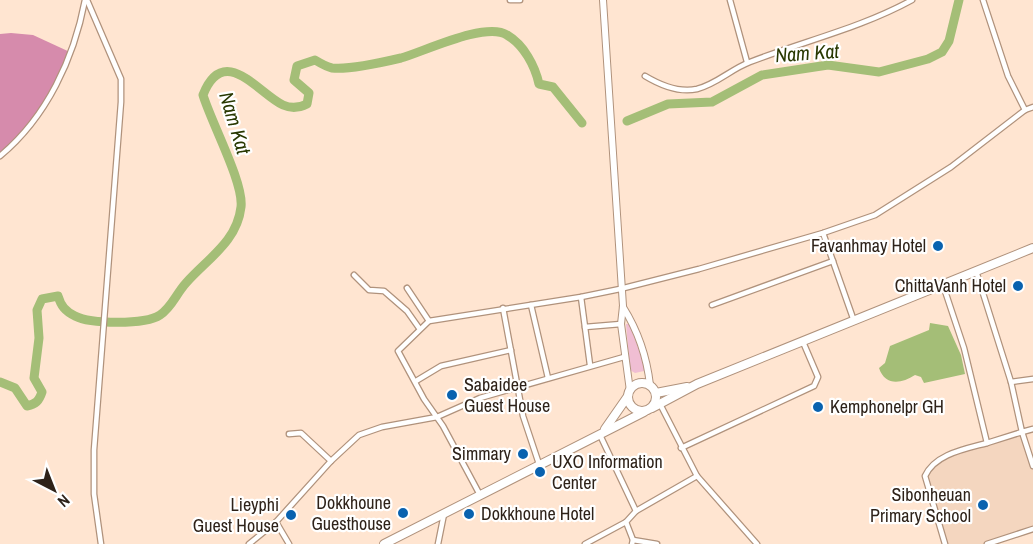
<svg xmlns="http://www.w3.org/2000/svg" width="1033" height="544" viewBox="0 0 1033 544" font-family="'Archivo Narrow',sans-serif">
<rect width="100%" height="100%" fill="#ffe5d1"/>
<!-- built -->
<path fill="#f4d6bf" d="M1022 432 1033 466V529L987 544H945L925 476 943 457Z"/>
<!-- green -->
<path fill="#f0bed3" d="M626 324H629L645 365 644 371 635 373 630 370Z"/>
<!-- forest -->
<path fill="#d68bac" d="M11 33 33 35 72 53C54 92 30 125 0 156V34Z"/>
<!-- water -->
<path fill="#a4be77" d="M930 323 948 326 961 355 965 374 924 383 921 377 915 375C901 384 885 386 879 368L885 363 890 346 929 330Z"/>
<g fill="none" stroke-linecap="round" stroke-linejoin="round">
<!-- river -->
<g stroke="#a4be77" stroke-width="9">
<path d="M627 121 668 104 712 102 762 75 828 65 879 72 928 59 942 52 949 41 959 0"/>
<path d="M0 382 15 388 27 406C36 404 39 401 42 392L34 378 39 338 37 310 42 299 58 296C61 306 65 311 75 316 90 324 145 325 160 315 172 307 176 294 186 283 207 259 237 242 241 207 244 183 211 122 203 95 224 42 259 94 283 105 292 109 299 108 307 104L309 93 294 80 297 66 315 60C320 63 327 67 332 68 349 70 384 62 401 58 423 52 486 21 507 35 524 45 535 66 539 84L553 87 582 123"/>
</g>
<defs>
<g id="minor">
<path d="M87 0 121 79V102L94 450V494L101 544"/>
<path d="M510 0H520"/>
<path d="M730 0 747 62"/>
<path d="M983 0 1008 76 1025 110"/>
<path d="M645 76C660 85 679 93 697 89 717 84 731 69 750 62 804 41 861 28 912 0"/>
<path d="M0 156C47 117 74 58 85 0"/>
<path d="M823 233 854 321"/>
<path d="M976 271 1011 382 1022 432 1033 429"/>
<path d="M354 275 369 290 384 291 407 311 419 328"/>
<path d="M943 285 964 348 987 443 1022 432 1033 466"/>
<path d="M407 288 429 321"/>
<path d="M581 297 590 365"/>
<path d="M531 305 548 378"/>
<path d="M712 305 833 261"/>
<path d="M503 308 523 416 539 464"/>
<path d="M585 327 621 324"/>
<path d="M416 381 441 366 511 350"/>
<path d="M1011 382 1033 379"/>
<path d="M660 404 697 476 757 544"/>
<path d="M289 434 301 433 331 461"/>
<path d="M600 435 636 511"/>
<path d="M681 448 814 386 818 377 803 342"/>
<path d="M480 495 443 426 424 399 398 351 429 321 581 297 620 289 699 269 823 233 875 215 951 167 1025 110 1033 107"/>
<path d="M276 522 289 544"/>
<path d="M626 522 633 540 632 544"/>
<path d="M633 540 657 544"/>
<path d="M249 544 276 522 331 461 359 435 382 427 437 417 480 398 624 357"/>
<path d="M438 544 444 514"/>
<path d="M585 544 626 522 636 511 697 476"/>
<path d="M945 544 925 476C935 454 965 449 987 443"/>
<path d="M987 544 1033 529"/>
</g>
<g id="tertiary">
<path d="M603 0 623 306 621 324 630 391"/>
<path d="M623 307C638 331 647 358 650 385"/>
</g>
<g id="trunk">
<circle cx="642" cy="397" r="14"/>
<path d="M656 393 687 387"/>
<path d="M652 408 697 384 1033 248"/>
<path d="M605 429 628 396"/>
<path d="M384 544 644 412"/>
</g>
</defs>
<!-- minor casing -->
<use href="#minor" stroke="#b0927c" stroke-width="7"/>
<!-- tertiary casing -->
<use href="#tertiary" stroke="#b0927c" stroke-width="8"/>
<!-- trunk casing -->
<use href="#trunk" stroke="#b0927c" stroke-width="10"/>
<!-- minor -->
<use href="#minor" stroke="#fff" stroke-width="4.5"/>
<!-- tertiary -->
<use href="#tertiary" stroke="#fff" stroke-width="6"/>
<!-- trunk -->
<use href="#trunk" stroke="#fff" stroke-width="8"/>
</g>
<!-- markers -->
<g fill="#0962af" stroke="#fff" stroke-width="2">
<circle cx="938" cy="246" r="6"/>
<circle cx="1018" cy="286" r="6"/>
<circle cx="452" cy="395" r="6"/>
<circle cx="818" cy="407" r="6"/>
<circle cx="523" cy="454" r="6"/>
<circle cx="540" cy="472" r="6"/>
<circle cx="983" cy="505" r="6"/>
<circle cx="403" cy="513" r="6"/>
<circle cx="469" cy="514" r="6"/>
<circle cx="291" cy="515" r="6"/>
</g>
<g text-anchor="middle" stroke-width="4.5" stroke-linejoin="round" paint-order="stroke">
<!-- poi labels -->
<g font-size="18" fill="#2e2219" stroke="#fff" text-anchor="end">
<text x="926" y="252">Favanhmay Hotel</text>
<text x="1006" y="292">ChittaVanh Hotel</text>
<text x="464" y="391" text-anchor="start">Sabaidee<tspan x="464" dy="21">Guest House</tspan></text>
<text x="830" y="413" text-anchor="start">Kemphonelpr GH</text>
<text x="511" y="460">Simmary</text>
<text x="552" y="468" text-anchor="start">UXO Information<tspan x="552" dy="21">Center</tspan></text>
<text x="971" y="501">Sibonheuan<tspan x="971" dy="21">Primary School</tspan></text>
<text x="391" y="509">Dokkhoune<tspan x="391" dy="21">Guesthouse</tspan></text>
<text x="279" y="511">Lieyphi<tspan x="279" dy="21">Guest House</tspan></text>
<text x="481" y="520" text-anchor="start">Dokkhoune Hotel</text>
</g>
<!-- water labels -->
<g font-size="20" font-style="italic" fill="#283801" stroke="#fff">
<text transform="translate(807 53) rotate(-4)" y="7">Nam Kat</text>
<text transform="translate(235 123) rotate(73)" y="7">Nam Kat</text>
</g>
</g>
<!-- north arrow -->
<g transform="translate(54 490) rotate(138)" stroke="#ffffff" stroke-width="4.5" paint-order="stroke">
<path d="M0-4.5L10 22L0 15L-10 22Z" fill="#2e2219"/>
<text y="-9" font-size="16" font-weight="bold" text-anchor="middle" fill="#2e2219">N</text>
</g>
</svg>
